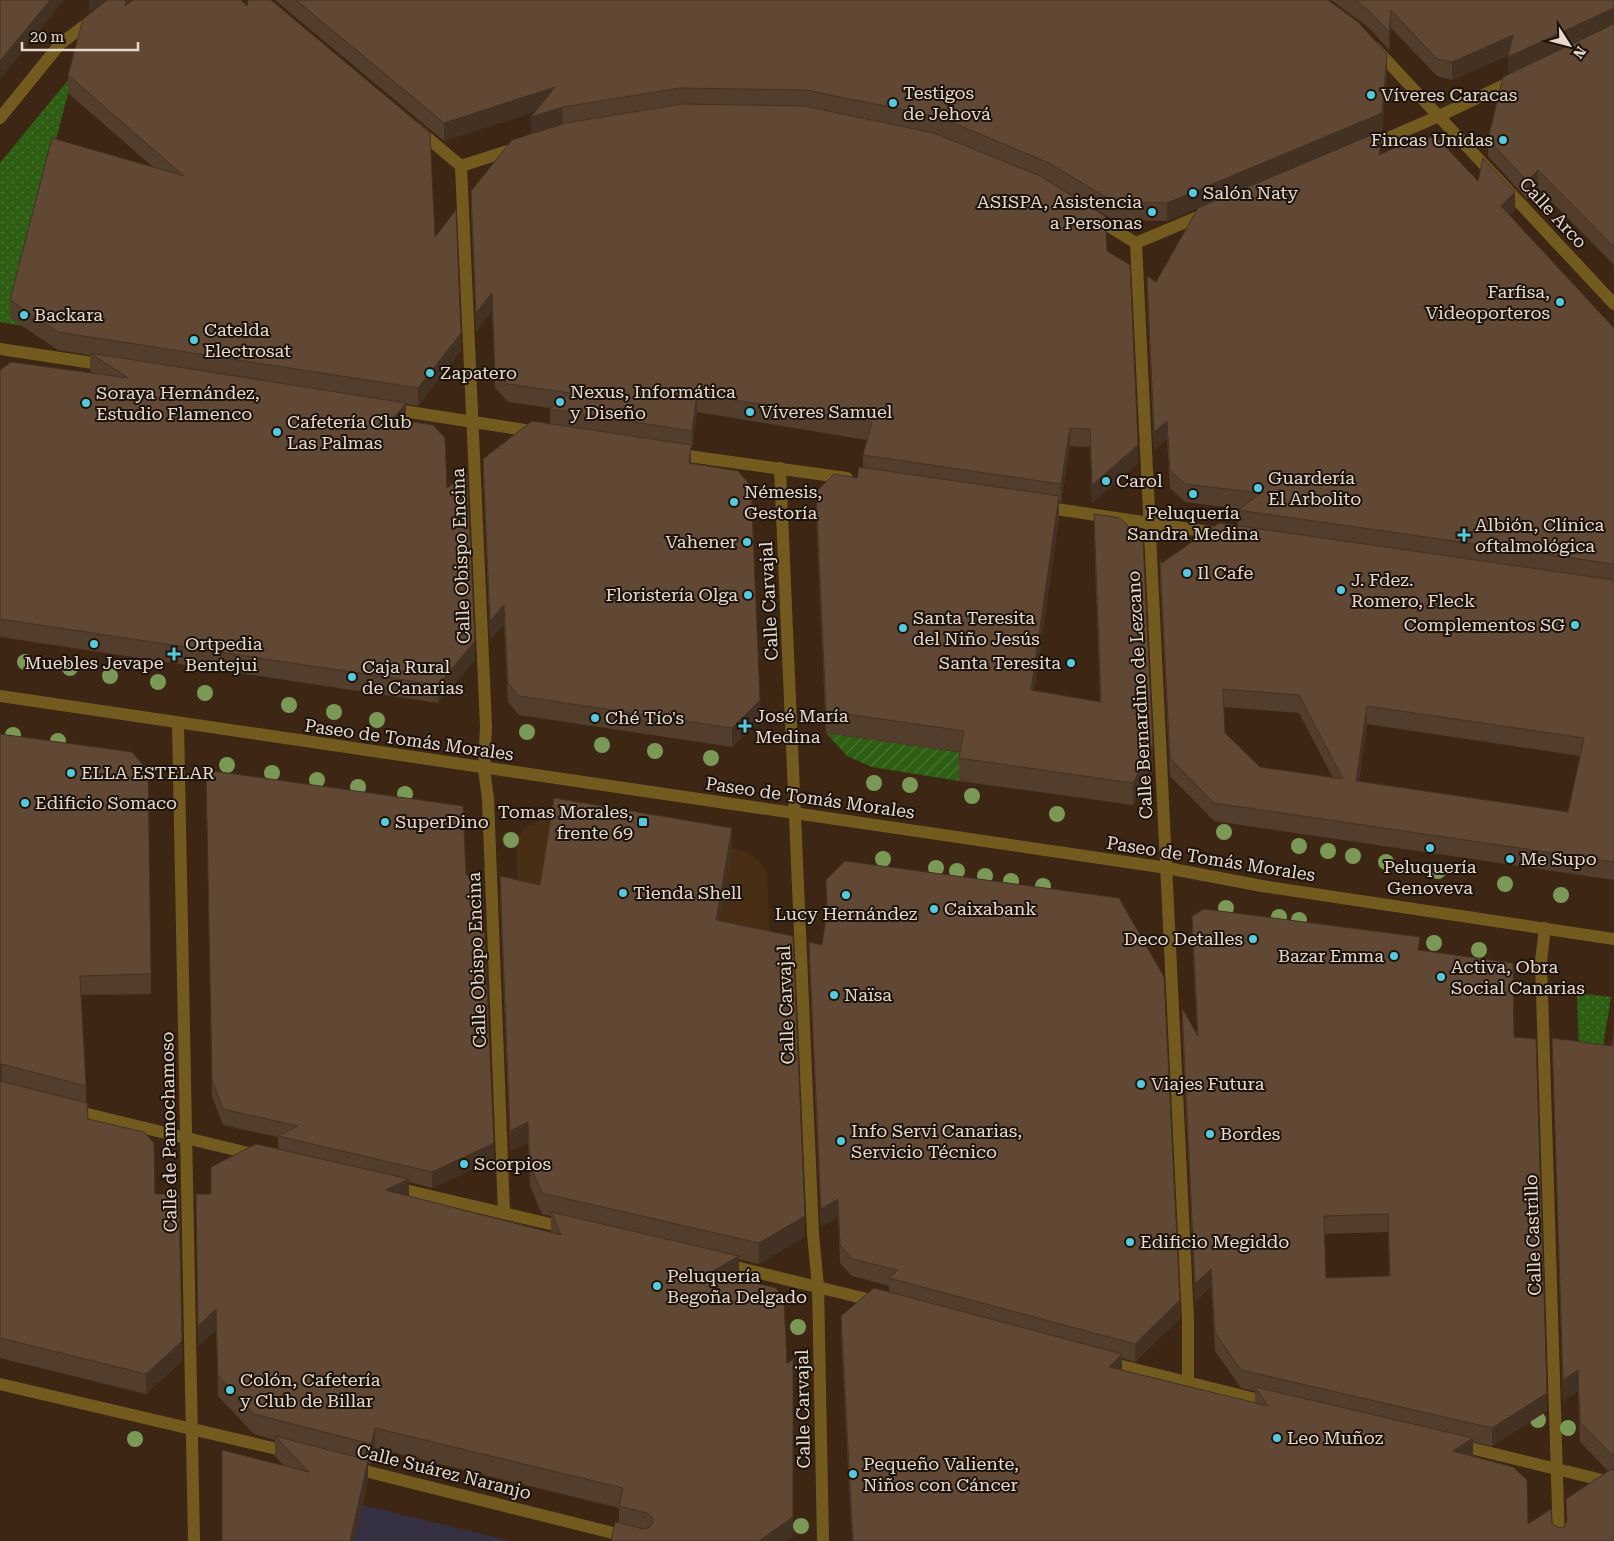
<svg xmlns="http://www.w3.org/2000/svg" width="1614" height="1541" viewBox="0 0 1614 1541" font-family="'Roboto Serif',serif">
<defs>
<pattern id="grass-dots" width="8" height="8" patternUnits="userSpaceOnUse" patternTransform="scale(1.25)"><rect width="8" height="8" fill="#2d5e13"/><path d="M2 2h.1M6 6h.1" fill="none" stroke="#4b7434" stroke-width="1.8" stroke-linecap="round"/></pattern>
<pattern id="garden-furrows" width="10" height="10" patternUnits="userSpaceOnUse" patternTransform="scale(1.25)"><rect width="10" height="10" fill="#2d5e13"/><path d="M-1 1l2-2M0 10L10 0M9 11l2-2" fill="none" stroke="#4b7434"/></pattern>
</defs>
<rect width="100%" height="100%" fill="#3d2714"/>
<!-- built -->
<path fill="#492e16" d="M554 818 744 851 758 860 767 872 770 952 518 901 516 838 528 826 540 820Z"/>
<!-- education -->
<path fill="#353142" d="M222 1470 362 1505 511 1541H222Z"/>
<!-- grass -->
<g fill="url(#grass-dots)">
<path d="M73 74 10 317 23 326 0 322V163Z"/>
<path d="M1577 993 1611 997 1602 1052 1579 1051Z"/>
</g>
<!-- garden -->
<path fill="url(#garden-furrows)" d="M826 733 964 753 959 781 872 767 847 756Z"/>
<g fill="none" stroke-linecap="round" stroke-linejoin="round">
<!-- minor -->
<g stroke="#735b1f" stroke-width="12">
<path d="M1375 48 1614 304"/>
<path d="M0 118 60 44 119 0"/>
<path d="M417 129 461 166"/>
<path d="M1365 148 1439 116 1515 80"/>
<path d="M461 166 486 726 484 769 488 799 504 1213"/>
<path d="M461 166 517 148"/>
<path d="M1092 216 1136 243"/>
<path d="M1136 243 1188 1320V1384"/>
<path d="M1136 243 1205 214"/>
<path d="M0 349 106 365"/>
<path d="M390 409 538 432"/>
<path d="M674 454 847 478"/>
<path d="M780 468 813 1234 818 1286 823 1541"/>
<path d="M1043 507 1223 534"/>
<path d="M0 696 1167 868 1262 886 1614 939"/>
<path d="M178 723 194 1541"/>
<path d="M1545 928 1541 961 1559 1541"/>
<path d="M71 1110 256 1155"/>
<path d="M392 1187 567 1228"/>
<path d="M723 1264 879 1302"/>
<path d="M1106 1362 1271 1403"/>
<path d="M0 1384 290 1452"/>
<path d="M1458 1445 1614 1483"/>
<path d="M353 1468 645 1541"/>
</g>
</g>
<!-- trees -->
<g fill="#7a9957">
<circle cx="25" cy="662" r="8"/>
<circle cx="70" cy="668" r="8"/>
<circle cx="110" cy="676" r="8"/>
<circle cx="158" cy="682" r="8"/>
<circle cx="205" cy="693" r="8"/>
<circle cx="289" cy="705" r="8"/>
<circle cx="334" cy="712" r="8"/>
<circle cx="377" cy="720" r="8"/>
<circle cx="527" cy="732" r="8"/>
<circle cx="13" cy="735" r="8"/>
<circle cx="58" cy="741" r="8"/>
<circle cx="602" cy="745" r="8"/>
<circle cx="655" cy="751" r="8"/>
<circle cx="711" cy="758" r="8"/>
<circle cx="227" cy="765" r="8"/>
<circle cx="272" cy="773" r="8"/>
<circle cx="317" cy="780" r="8"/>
<circle cx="874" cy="783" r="8"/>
<circle cx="910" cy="785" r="8"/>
<circle cx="358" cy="787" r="8"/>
<circle cx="405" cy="794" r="8"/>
<circle cx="972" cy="796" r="8"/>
<circle cx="1057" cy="814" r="8"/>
<circle cx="1224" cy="832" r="8"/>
<circle cx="511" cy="840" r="8"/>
<circle cx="1299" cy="846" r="8"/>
<circle cx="1328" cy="851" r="8"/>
<circle cx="1353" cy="856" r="8"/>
<circle cx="883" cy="859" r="8"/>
<circle cx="1386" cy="862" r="8"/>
<circle cx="936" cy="868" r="8"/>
<circle cx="957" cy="871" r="8"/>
<circle cx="1438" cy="871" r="8"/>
<circle cx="985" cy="876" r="8"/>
<circle cx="1011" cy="881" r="8"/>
<circle cx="1505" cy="884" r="8"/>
<circle cx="1043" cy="886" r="8"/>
<circle cx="1561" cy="895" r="8"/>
<circle cx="1226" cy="908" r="8"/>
<circle cx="1279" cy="917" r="8"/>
<circle cx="1299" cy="920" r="8"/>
<circle cx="1434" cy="943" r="8"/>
<circle cx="1479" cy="950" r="8"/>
<circle cx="798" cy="1327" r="8"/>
<circle cx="1538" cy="1420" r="8"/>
<circle cx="1568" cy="1428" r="8"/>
<circle cx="135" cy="1439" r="8"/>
<circle cx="801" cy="1526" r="8"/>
</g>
<!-- wall -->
<g fill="#533e2d" fill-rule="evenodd">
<path d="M275 0H1328L1387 72 1382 131 1381 132 1380 154 1478 181 1515 210 1509 216 1614 328V880L1214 821 1170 776 1160 579V561L1162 563 1238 526V510L1239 509 1185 502 1170 488 1167 439 1154 450 1147 294V276L1156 282 1198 208 1167 221 1114 220 1047 180 1042 178 1107 251 1138 463 1092 503 1090 447 1070 446 1061 502H1059V518L1034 691 1100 702 1094 536V514L1153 767 1133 805 959 781V758L960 752 826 733 816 514V492L857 478 863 468V455L867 440 697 412 692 448H691V463L760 719 732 747 519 715 508 702 504 624 490 640 483 478V459L550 424V408L508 402 495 388 492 311 476 331 471 209V191L531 134 536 111 444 141ZM1223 707 1299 713 1333 778 1260 767 1225 733ZM1367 724 1580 756 1568 812 1359 781Z"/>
<path d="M1331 0H1614V265L1538 188 1527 199 1488 156V139L1511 73 1508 55 1452 80 1437 76 1391 28 1389 50 1368 27Z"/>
<path d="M129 3 435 237 461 350 418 406 406 404V421L447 488 475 659 438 703 0 637V370L94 374 90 371V355L58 350 10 318V300L153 167 68 93V75Z"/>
<path d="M0 734 151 974V994L81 995 86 1086V1102L88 1119 155 1194 182 1361 146 1394 0 1358Z"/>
<path d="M206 785 466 875 494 1159 432 1188 409 1182V1196L551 1232V1216L542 1214 530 1186 528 1143 510 1151 500 897V876L540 885 732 848 719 921 805 1236 759 1264 739 1259V1276L735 1278 793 1537 611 1541 619 1523V1508L375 1448 371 1464 368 1463V1480L354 1541H222L284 1466 275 1456V1440L254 1434 218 1396 216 1330 198 1346 196 1194H211L278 1149V1137L223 1125 212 1096Z"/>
<path d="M826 880 1180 1318 1135 1362 1122 1358V1370L1255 1403V1391L1241 1388 1215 1351 1211 1286 1195 1302 1182 1026V1008L1197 1034 1192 934V916L1420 950 1514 1037 1547 1411 1492 1446 1473 1442V1457L1528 1524H1552L1560 1528 1564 1527 1567 1522 1566 1499 1608 1471 1580 1442 1578 1391 1563 1401 1552 1038 1612 1046 1614 1029V1541H852L841 1337V1316L889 1292V1286L852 1276 840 1263 838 1217 821 1227 809 960V942L822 945 827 914ZM1388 1232 1389 1276 1326 1278 1324 1234Z"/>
</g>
<!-- shaded-wall -->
<g fill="#433224">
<path d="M50 0H64L0 79V61Z"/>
<path d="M89 0H106L89 12Z"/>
<path d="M126 0H130L125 24V6Z"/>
<path d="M1614 8V26L1508 74V57Z"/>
<path d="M1391 10V28L1389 50V32Z"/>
<path d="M1513 35V52L1452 80V62Z"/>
<path d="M1387 54V72L1382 131 1381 132V149L1379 173V155L1381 132 1167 221V203Z"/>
<path d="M555 87V105L444 141V123Z"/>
<path d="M563 107V125L531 135V117Z"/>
<path d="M1538 170V188L1527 199V181Z"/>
<path d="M1515 192V210L1501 224V206Z"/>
<path d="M492 293V311L476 331V313Z"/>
<path d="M461 333V350L418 406V388Z"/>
<path d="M697 394V412L692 448V431Z"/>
<path d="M406 403V421L393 419Z"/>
<path d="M1167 421V439L1154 450V432Z"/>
<path d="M1070 428V446L1061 502V484Z"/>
<path d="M691 445V465L689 463Z"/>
<path d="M1138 445V463L1092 503V485Z"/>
<path d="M1059 496V518L1031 712V690Z"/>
<path d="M504 605V624L490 640V621Z"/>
<path d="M475 641V659L438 703V685Z"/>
<path d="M760 700V719L732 747V728Z"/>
<path d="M1367 706V724L1356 799V781Z"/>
<path d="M1153 745V767L1133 805V783Z"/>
<path d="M732 828V848L716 941V920Z"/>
<path d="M2 1064V1084L0 1085V1065Z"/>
<path d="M528 1122V1143L510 1151V1131Z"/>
<path d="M494 1143V1159L432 1188V1172Z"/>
<path d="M409 1179V1199L385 1190Z"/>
<path d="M838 1199V1217L821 1227V1209Z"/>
<path d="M805 1216V1236L759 1264V1243Z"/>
<path d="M739 1256V1276L711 1292V1272Z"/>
<path d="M1211 1269V1286L1195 1302V1284Z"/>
<path d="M1180 1300V1318L1135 1362V1344Z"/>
<path d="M216 1309V1330L198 1346V1326Z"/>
<path d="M182 1341V1361L146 1394V1374Z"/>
<path d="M1122 1354V1375L1109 1367Z"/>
<path d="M793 1359V1537L787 1541H759Z"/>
<path d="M1578 1370V1391L1563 1401V1380Z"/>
<path d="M1547 1393V1411L1492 1446V1428Z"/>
<path d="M375 1428V1448L371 1464V1444Z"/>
<path d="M1473 1438V1459L1453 1451Z"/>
<path d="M368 1460V1480L354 1541H350Z"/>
</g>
<!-- building -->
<g fill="#604834" stroke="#433224" fill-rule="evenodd">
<path d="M0 0H50L0 61Z"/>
<path d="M107 0H126L125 6 133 0H241L247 6 248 0H271L430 133 435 237 456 210 461 333 418 388 58 332 10 300 52 138 184 176 68 75 83 19Z"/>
<path d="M296 0H1328L1358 22 1387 54 1382 113 1167 203 1114 202 1047 162 939 117 806 90 680 88 563 107 531 117 555 87 444 123Z"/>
<path d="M1355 0H1614V8L1508 57 1513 35 1452 62 1437 59 1391 10 1389 32 1368 10Z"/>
<path d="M1614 24V247L1538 170 1527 181 1488 139 1503 77Z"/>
<path d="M682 104 804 106 934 133 1040 176 1105 216 1107 251 1130 265 1138 445 1092 485 1090 429 1070 428 1061 484 863 455 872 422 697 394 692 431 550 409 570 393 508 384 495 371 492 293 476 313 471 191 512 140 566 123Z"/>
<path d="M1381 131 1379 155 1420 136 1438 139 1478 181 1483 158 1515 192 1501 206 1614 328V564L1238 510 1261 493 1185 484 1170 470 1167 421 1154 432 1147 276 1156 282 1198 208Z"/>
<path d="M90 353 406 403 393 419 433 425 445 438 447 488 467 473 475 641 438 685 0 619V370L11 362 128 378Z"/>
<path d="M532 421 691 445 689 463 738 471 751 486 760 700 732 728 519 696 508 683 504 605 490 621 483 459Z"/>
<path d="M859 467 1059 496 1031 690 1101 702 1094 514 1120 518 1143 541 1153 745 1133 783 959 758 964 731 826 711 816 492 834 474 857 478Z"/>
<path d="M1219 523 1614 580V862L1214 803 1170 758 1160 561 1162 563ZM1223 689 1299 695 1343 779 1260 767 1225 733ZM1367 706 1584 738 1568 812 1356 781Z"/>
<path d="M0 734 132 752 148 771 151 974 80 976 86 1086 2 1064 0 1065Z"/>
<path d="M206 770 463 806 466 875 482 877 494 1143 432 1172 278 1136 298 1126 223 1109 212 1080Z"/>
<path d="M554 798 732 828 716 920 793 936 805 1216 759 1243 542 1193 530 1166 528 1122 510 1131 500 876 540 885Z"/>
<path d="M845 861 1119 898 1164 977 1180 1300 1135 1344 889 1278 898 1270 852 1259 840 1245 838 1199 821 1209 809 942 822 945 827 911 826 880Z"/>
<path d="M1204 909 1420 937 1418 950 1513 963 1514 1037 1536 1039 1547 1393 1492 1428 1241 1370 1215 1333 1211 1269 1195 1284 1182 1008 1198 1036 1192 916ZM1388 1214 1390 1276 1326 1278 1324 1216Z"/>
<path d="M1614 1029V1455L1610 1453 1580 1422 1578 1370 1563 1380 1552 1038 1612 1046Z"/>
<path d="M0 1081 87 1103 88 1119 144 1132 154 1143 155 1194H179L182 1341 146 1374 0 1338Z"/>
<path d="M256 1144 409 1179 385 1190 561 1235 551 1212 739 1256 711 1272 776 1288 784 1300 787 1364 793 1359V1517L759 1541H611L615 1522 644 1529 650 1527 653 1522V1518L647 1513 619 1506 623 1488 375 1428 371 1444 254 1414 218 1376 216 1309 198 1326 196 1194H211V1167Z"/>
<path d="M874 1288 1122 1354 1109 1367 1268 1406 1255 1387 1473 1438 1453 1451 1513 1467 1527 1480 1528 1524 1551 1509 1552 1524 1560 1528 1564 1527 1567 1520 1566 1499 1610 1470 1614 1469V1541H853L841 1316Z"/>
<path d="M275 1436 368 1460 350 1541H222V1450L309 1472Z"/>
</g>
<!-- markers -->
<g fill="#55cadf" stroke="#1c130a" stroke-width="2">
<circle cx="1371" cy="95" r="5"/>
<circle cx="893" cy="103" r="5"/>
<circle cx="1503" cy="140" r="5"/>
<circle cx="1193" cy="193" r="5"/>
<circle cx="1152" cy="212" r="5"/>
<circle cx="1560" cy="302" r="5"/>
<circle cx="24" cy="315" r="5"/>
<circle cx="194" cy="340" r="5"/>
<circle cx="430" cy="373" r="5"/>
<circle cx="560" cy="402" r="5"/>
<circle cx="86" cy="403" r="5"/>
<circle cx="750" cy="412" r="5"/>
<circle cx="277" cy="432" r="5"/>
<circle cx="1106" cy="481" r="5"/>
<circle cx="1258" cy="488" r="5"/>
<circle cx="1193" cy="494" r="5"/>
<circle cx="734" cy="502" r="5"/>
<path d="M1461.5 527.5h5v5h5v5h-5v5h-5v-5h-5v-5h5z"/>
<circle cx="747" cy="542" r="5"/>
<circle cx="1187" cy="573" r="5"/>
<circle cx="1341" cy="590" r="5"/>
<circle cx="748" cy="595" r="5"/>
<circle cx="1575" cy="625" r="5"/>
<circle cx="903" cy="628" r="5"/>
<circle cx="94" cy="644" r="5"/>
<path d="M171.5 646.5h5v5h5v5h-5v5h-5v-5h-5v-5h5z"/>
<circle cx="1071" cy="663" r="5"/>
<circle cx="352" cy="677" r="5"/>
<circle cx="595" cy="718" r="5"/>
<path d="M742.5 718.5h5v5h5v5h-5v5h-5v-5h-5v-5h5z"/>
<circle cx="71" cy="773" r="5"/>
<circle cx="25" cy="803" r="5"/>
<circle cx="385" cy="822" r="5"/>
<rect x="638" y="817" width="10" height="10" rx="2.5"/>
<circle cx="1430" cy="848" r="5"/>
<circle cx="1510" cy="859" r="5"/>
<circle cx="623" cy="893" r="5"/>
<circle cx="846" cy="895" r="5"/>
<circle cx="934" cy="909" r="5"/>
<circle cx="1253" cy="939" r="5"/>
<circle cx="1394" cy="956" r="5"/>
<circle cx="1441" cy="977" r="5"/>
<circle cx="834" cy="995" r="5"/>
<circle cx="1141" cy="1084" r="5"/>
<circle cx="1210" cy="1134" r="5"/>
<circle cx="841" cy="1141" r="5"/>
<circle cx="464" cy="1164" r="5"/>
<circle cx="1130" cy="1242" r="5"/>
<circle cx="657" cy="1286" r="5"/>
<circle cx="230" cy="1390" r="5"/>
<circle cx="1277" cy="1438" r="5"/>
<circle cx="853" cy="1474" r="5"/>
</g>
<g text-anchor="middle" stroke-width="4" stroke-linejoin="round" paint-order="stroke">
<!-- poi labels -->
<g font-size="18" fill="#e8d9ce" stroke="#1c130a" text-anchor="start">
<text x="903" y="99">Testigos<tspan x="903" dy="21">de Jehová</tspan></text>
<text x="1381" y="101">Víveres Caracas</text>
<text x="1493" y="146" text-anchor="end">Fincas Unidas</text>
<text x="1203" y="199">Salón Naty</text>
<text x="1142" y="208" text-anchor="end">ASISPA, Asistencia<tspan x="1142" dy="21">a Personas</tspan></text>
<text x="1550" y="298" text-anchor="end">Farfisa,<tspan x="1550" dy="21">Videoporteros</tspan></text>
<text x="34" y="321">Backara</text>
<text x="204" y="336">Catelda<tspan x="204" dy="21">Electrosat</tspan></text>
<text x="440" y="379">Zapatero</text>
<text x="570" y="398">Nexus, Informática<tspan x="570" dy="21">y Diseño</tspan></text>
<text x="96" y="399">Soraya Hernández,<tspan x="96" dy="21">Estudio Flamenco</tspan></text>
<text x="760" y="418">Víveres Samuel</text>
<text x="287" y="428">Cafetería Club<tspan x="287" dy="21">Las Palmas</tspan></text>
<text x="1268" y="484">Guardería<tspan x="1268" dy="21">El Arbolito</tspan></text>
<text x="1116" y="487">Carol</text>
<text x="744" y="498">Némesis,<tspan x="744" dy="21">Gestoría</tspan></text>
<text x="1193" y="519" text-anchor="middle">Peluquería<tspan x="1193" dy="21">Sandra Medina</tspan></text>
<text x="1475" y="531">Albión, Clínica<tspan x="1475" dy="21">oftalmológica</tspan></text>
<text x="737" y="548" text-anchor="end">Vahener</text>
<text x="1197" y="579">Il Cafe</text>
<text x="1351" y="586">J. Fdez.<tspan x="1351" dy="21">Romero, Fleck</tspan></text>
<text x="738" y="601" text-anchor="end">Floristería Olga</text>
<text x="913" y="624">Santa Teresita<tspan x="913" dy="21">del Niño Jesús</tspan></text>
<text x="1565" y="631" text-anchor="end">Complementos SG</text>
<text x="185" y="650">Ortpedia<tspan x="185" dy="21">Bentejui</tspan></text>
<text x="94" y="669" text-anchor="middle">Muebles Jevape</text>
<text x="1061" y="669" text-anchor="end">Santa Teresita</text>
<text x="362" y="673">Caja Rural<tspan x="362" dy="21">de Canarias</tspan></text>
<text x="755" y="722">José María<tspan x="755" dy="21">Medina</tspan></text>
<text x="605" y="724">Ché Tío's</text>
<text x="81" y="779">ELLA ESTELAR</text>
<text x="35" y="809">Edificio Somaco</text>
<text x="633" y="818" text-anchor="end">Tomas Morales,<tspan x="633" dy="21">frente 69</tspan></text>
<text x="395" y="828">SuperDino</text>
<text x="1520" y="865">Me Supo</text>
<text x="1430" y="873" text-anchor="middle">Peluquería<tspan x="1430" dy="21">Genoveva</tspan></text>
<text x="633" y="899">Tienda Shell</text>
<text x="944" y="915">Caixabank</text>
<text x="846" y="920" text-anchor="middle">Lucy Hernández</text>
<text x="1243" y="945" text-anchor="end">Deco Detalles</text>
<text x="1384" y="962" text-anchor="end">Bazar Emma</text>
<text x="1451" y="973">Activa, Obra<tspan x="1451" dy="21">Social Canarias</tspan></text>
<text x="844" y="1001">Naïsa</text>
<text x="1151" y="1090">Viajes Futura</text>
<text x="851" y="1137">Info Servi Canarias,<tspan x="851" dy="21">Servicio Técnico</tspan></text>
<text x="1220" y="1140">Bordes</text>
<text x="474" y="1170">Scorpios</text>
<text x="1140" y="1248">Edificio Megiddo</text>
<text x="667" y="1282">Peluquería<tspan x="667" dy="21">Begoña Delgado</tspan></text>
<text x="240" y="1386">Colón, Cafetería<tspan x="240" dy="21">y Club de Billar</tspan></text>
<text x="1287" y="1444">Leo Muñoz</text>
<text x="863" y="1470">Pequeño Valiente,<tspan x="863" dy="21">Niños con Cáncer</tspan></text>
</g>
<!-- street labels -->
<g font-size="18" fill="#e8d9ce" stroke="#1c130a">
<text transform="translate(1553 213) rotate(47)" y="6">Calle Arco</text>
<text transform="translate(461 556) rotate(-92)" y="6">Calle Obispo Encina</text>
<text transform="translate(769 601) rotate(-93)" y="6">Calle Carvajal</text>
<text transform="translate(1140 695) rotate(-93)" y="6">Calle Bernardino de Lezcano</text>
<text transform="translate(409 740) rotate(8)" y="6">Paseo de Tomás Morales</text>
<text transform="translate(810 798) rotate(8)" y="6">Paseo de Tomás Morales</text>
<text transform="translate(1211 859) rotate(9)" y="6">Paseo de Tomás Morales</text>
<text transform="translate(477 960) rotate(-92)" y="6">Calle Obispo Encina</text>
<text transform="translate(786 1005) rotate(-92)" y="6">Calle Carvajal</text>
<text transform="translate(169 1132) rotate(-91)" y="6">Calle de Pamochamoso</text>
<text transform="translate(1533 1235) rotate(-92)" y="6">Calle Castrillo</text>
<text transform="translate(803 1409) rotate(-91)" y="6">Calle Carvajal</text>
<text transform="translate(444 1472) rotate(14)" y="6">Calle Suárez Naranjo</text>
</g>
</g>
<!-- north arrow -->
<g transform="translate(1569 45) rotate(126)" stroke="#1c130a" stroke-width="4" paint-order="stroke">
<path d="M0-4L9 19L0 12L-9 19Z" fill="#e8d9ce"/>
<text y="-8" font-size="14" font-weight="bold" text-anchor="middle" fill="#e8d9ce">N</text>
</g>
<!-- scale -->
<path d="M22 42v8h116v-8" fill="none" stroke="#e8d9ce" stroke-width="2.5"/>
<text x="30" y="42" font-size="15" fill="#e8d9ce" stroke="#1c130a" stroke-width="4" paint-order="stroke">20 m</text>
</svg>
